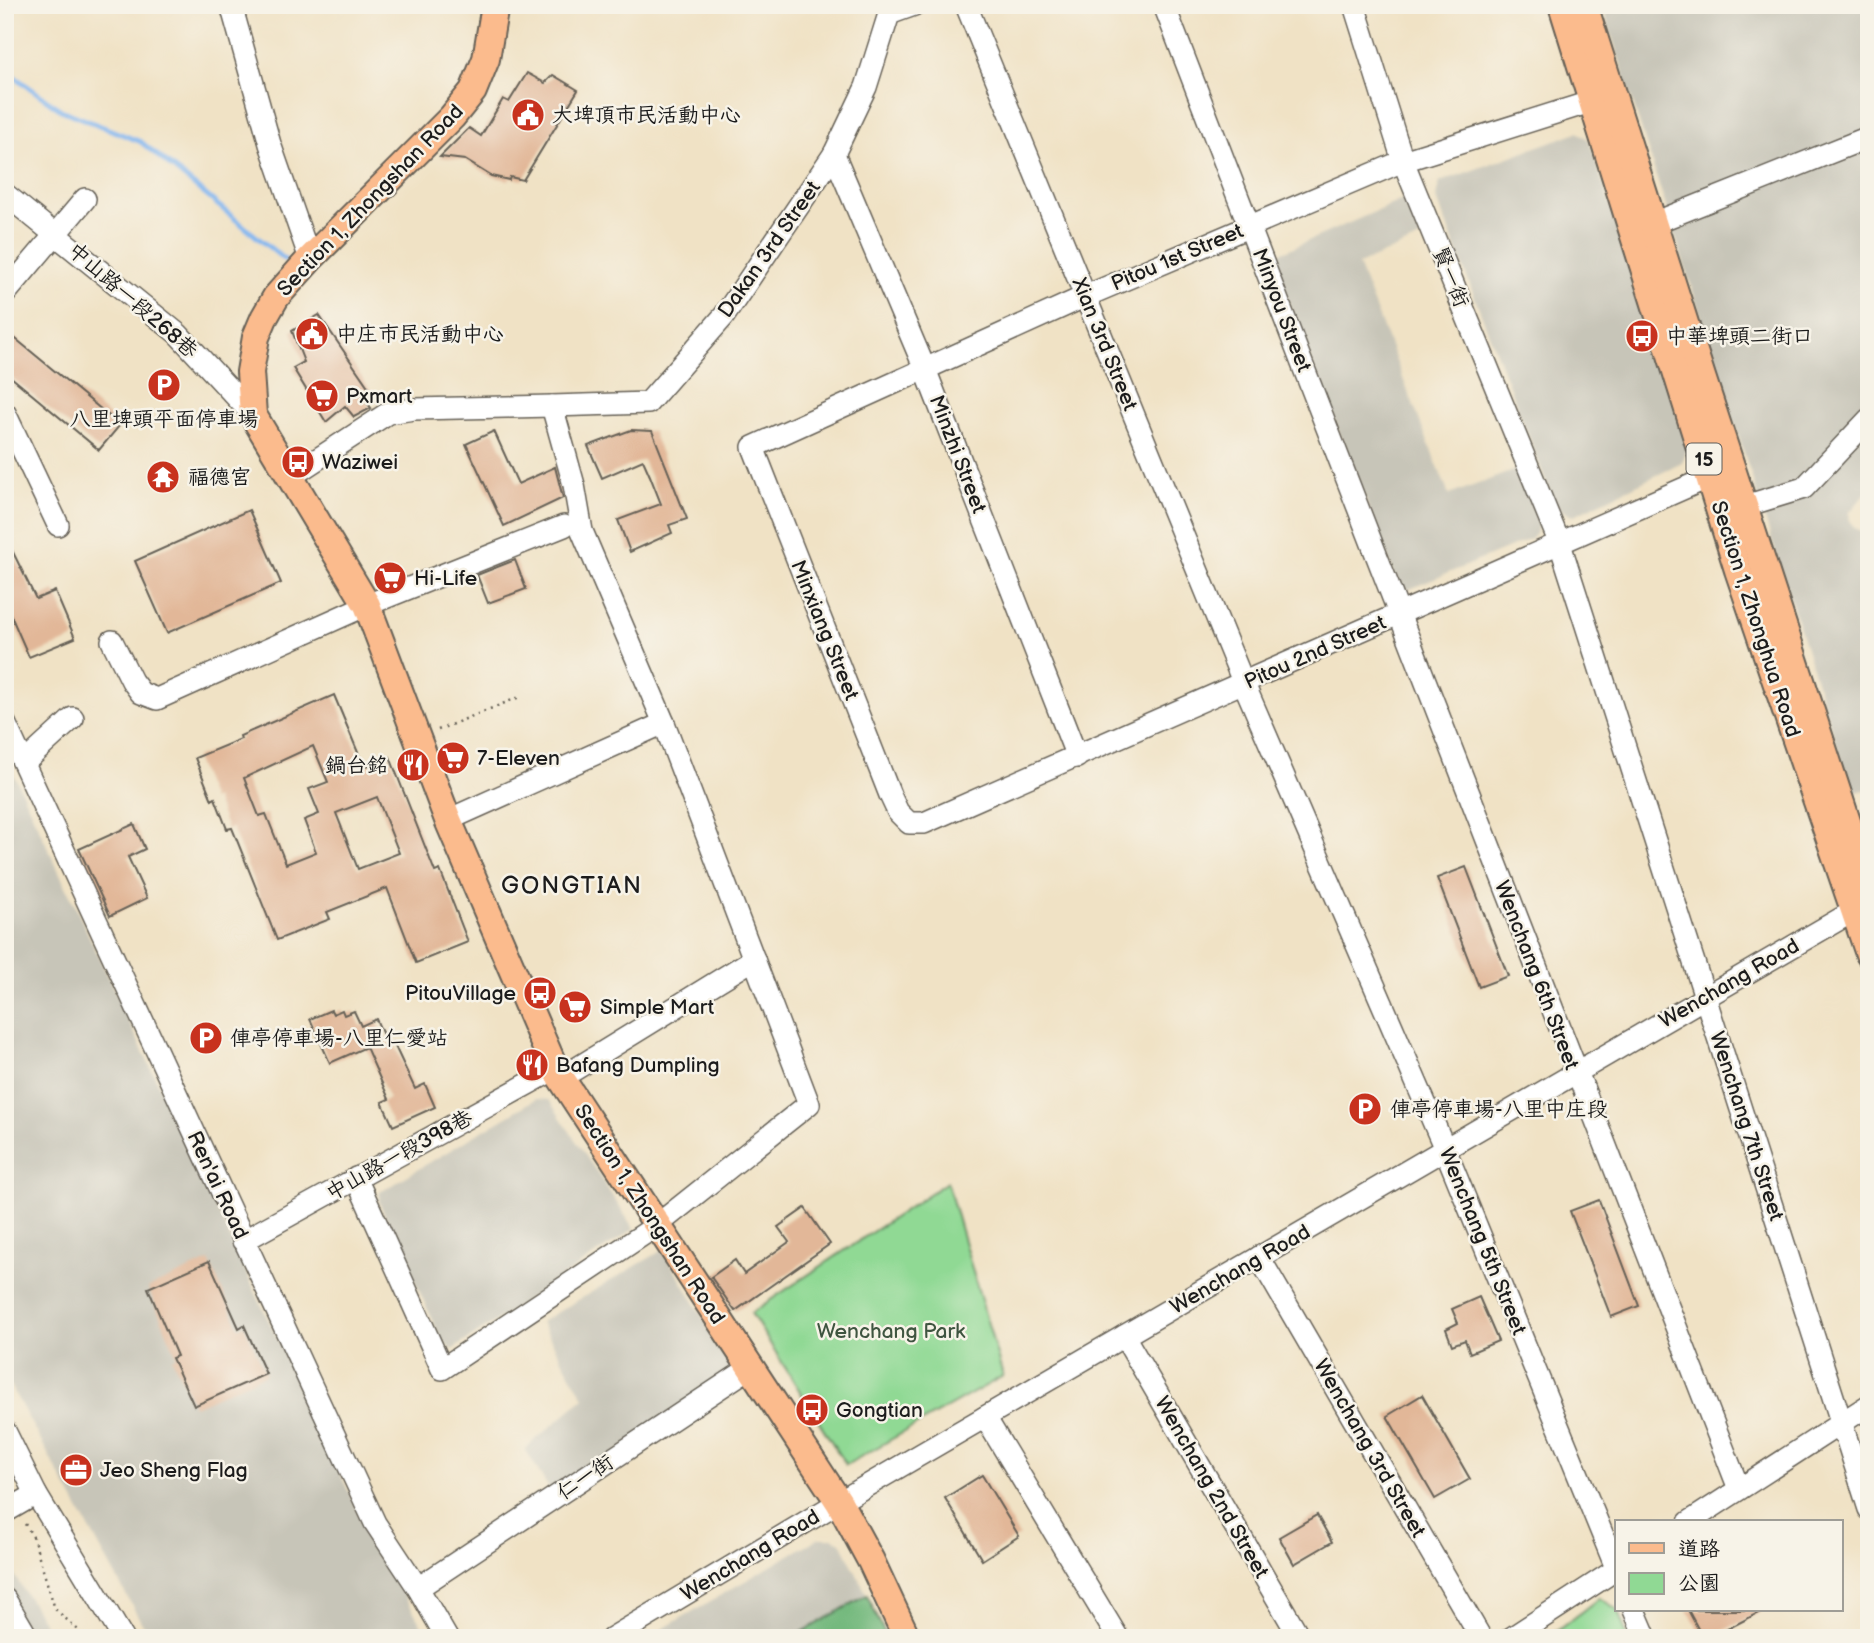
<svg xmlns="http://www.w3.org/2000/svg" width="1874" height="1643" viewBox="0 0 1874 1643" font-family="'Balsamiq Sans','LXGW WenKai TC',sans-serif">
<rect width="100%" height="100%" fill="#f7f3e8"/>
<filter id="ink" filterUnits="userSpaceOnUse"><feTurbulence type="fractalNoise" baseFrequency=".0143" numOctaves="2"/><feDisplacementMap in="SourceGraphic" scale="14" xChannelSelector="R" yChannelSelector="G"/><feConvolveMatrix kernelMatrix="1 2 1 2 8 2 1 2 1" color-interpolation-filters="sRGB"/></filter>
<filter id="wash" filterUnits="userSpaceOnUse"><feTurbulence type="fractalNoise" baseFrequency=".00686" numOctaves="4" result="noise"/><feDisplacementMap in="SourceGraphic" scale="28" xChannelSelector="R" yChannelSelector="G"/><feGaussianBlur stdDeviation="1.57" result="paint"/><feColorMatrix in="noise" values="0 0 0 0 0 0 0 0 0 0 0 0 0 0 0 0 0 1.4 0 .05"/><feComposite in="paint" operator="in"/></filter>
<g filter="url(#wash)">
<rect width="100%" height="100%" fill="#f0e2c5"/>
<!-- industrial -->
<g fill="#c7c5b8">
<path d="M1602 5H1869V489L1849 513 1850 522 1855 528 1869 536V789L1852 793Z"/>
<path d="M1578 132 1589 140 1688 447 1682 463 1572 516 1556 507 1436 197 1440 182Z"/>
<path d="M1409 197 1427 235 1358 265 1449 495 1518 469 1539 519 1537 531 1530 539 1410 589H1404L1398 584 1271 257Z"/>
<path d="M5 756 366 1529 429 1638H150L5 1376Z"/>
<path d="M536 1099 549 1100 634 1229 452 1350 441 1339 379 1202 380 1192Z"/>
<path d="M663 1250 730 1363 728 1376 553 1495 525 1449 584 1398 541 1322Z"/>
<path d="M819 1538H832L841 1542 867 1595 792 1638H654L652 1635Z"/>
<path d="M5 1560 53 1638H5Z"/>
</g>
<!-- green -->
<g fill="#90d994" stroke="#567a58" stroke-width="2">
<path d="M947 1182 1003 1376 846 1465 751 1313Z"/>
<path d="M1599 1598 1617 1609 1628 1638H1548Z"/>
</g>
<!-- forest -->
<path fill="#74b97e" stroke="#486a4d" stroke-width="2" d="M867 1595 887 1638H792Z"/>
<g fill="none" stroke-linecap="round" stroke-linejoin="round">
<!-- stream -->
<path stroke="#82b6ef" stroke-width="5" d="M5 70 61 110 141 142 285 260"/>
</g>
<g id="blocks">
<!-- building -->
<g fill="#e2b798" fill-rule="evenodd">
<path d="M527 73 545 83 553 75 578 90 523 180 510 177 509 180 491 176 465 160 440 157 469 128 481 136 503 99 509 102Z"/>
<path d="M319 315 371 391 362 396 371 408 354 417 345 406 326 422 293 368 304 362 292 331Z"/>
<path d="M5 330 120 425 99 450 5 372Z"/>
<path d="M631 430 652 431 687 519 669 525 672 533 630 552 618 520 661 504 650 476 643 460 602 478 588 446Z"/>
<path d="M494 431 518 484 555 467 563 498 504 526 466 444Z"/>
<path d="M249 510 281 583 167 633 135 561Z"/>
<path d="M5 536 36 599 55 591 75 638 29 657 5 602Z"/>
<path d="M515 560 526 589 488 603 477 575Z"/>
<path d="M334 695 364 767 390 757 435 872 440 870 468 942 416 963 387 888 327 912 330 919 277 940 232 828 227 829 215 798 212 800 195 758 241 739 240 736ZM313 746 328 782 309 789 319 814 304 820 316 852 286 864 266 814 259 816 244 778ZM377 797 399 853 358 869 336 813Z"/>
<path d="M134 824 145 849 128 857 147 898 110 916 79 849Z"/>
<path d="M1466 867 1508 976 1479 987 1437 878Z"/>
<path d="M331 1010 333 1014 342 1010 344 1015 354 1011 361 1026 376 1019 387 1044 393 1042 415 1089 425 1084 435 1107 393 1126 382 1102 389 1099 366 1047 330 1063 310 1019Z"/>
<path d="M1599 1200 1639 1306 1611 1317 1570 1211Z"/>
<path d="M805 1208 830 1244 735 1311 711 1277 735 1260 744 1274 789 1242 778 1227Z"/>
<path d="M209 1261 239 1328 244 1325 266 1374 194 1406 172 1358 177 1356 148 1288Z"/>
<path d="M1479 1297 1498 1341 1470 1353 1465 1340 1452 1345 1446 1329 1458 1323 1452 1309Z"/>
<path d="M1422 1395 1470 1479 1435 1499 1387 1416Z"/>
<path d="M982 1475 1019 1536 982 1560 945 1498Z"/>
<path d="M1317 1515 1332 1542 1294 1564 1279 1537Z"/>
<path d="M1688 1610H1764L1710 1638H1703Z"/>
</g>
</g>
</g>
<g filter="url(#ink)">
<use href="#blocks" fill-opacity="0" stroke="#666157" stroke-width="2"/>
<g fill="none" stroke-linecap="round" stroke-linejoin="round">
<defs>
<g id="minor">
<path d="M231 5 270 144 310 259"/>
<path d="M966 5 1244 684 1445 1149 1617 1570"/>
<path d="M1164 5C1355 500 1544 996 1739 1489"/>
<path d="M1354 5 1403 161 1560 544 1869 1509"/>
<path d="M1606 97 1403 161 1086 296 753 447 890 795 898 812 909 823H924L1721 472"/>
<path d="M834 154 925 369 1077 757"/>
<path d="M5 194 178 334 253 415"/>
<path d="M1654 223 1869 137"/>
<path d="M5 294 85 199"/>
<path d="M552 406 648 403 724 316 834 154 866 87 889 14 914 5"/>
<path d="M5 413 58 525"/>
<path d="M290 477 388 413 414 409 552 406 574 485 582 531 664 723"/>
<path d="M1745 506 1804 488 1869 419"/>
<path d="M112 641 132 681 141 693 157 699 367 605 564 526"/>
<path d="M5 723 375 1523 418 1588 447 1638"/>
<path d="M24 763 73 718"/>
<path d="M561 1078 754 959"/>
<path d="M356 1178 442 1369 656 1226 809 1104 664 723 448 820"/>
<path d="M243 1241 555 1069"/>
<path d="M1259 1257 1481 1638"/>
<path d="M1124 1336 1300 1638"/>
<path d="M985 1417 1118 1638"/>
<path d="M5 1431 36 1494 123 1638"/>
<path d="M5 1512 36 1494"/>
<path d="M1689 1522 1869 1405"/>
<path d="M418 1588 751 1367"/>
<path d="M5 1599 28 1638"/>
<path d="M1634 1610 1646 1638"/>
<path d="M612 1638 839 1502 1869 902"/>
<path d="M1511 1638 1617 1569"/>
</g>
<g id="major">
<path d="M495 5 486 59 473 91 452 117 310 259 276 297 264 318 256 337 250 372 253 415 367 605 448 820 555 1069 839 1502 871 1561 907 1638"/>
<path d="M1562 5 1738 570 1869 954"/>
<path d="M1584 5 1702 377 1869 889"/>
</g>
</defs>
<!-- minor casing -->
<use href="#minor" stroke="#666157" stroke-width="24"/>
<!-- major casing -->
<use href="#major" stroke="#666157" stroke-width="30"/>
<!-- path -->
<g stroke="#666157" stroke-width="2.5" stroke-dasharray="2 5" stroke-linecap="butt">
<path d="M438 730 522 696"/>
<path d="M25 1524 33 1537 55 1609 87 1638"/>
</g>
<!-- minor -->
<use href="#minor" stroke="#fff" stroke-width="21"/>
<!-- major -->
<use href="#major" stroke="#fbbb8d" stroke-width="26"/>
</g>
</g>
<!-- icons -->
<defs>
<symbol id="civic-disc" viewBox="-11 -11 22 22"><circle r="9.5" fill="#c8321e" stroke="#f7f3e8"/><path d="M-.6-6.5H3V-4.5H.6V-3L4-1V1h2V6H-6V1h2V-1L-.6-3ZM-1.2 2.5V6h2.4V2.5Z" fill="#fff"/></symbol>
<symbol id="bus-disc" viewBox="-11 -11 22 22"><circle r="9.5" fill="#c8321e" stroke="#f7f3e8"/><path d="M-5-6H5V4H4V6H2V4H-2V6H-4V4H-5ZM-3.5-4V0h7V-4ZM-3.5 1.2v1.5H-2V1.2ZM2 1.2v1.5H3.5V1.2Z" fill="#fff"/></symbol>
<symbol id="parking-disc" viewBox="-11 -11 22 22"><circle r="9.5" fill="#c8321e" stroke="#f7f3e8"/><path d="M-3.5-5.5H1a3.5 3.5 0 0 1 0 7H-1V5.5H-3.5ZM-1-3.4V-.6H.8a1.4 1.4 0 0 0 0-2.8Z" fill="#fff"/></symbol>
<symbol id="supermarket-disc" viewBox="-11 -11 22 22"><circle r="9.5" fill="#c8321e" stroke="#f7f3e8"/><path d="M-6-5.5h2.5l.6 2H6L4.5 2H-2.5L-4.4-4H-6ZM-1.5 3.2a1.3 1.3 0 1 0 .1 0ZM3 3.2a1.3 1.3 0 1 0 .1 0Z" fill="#fff"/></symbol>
<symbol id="temple-disc" viewBox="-11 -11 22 22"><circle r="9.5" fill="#c8321e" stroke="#f7f3e8"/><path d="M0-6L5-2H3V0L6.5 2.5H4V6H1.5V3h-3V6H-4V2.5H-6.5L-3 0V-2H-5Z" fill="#fff"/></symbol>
<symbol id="restaurant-disc" viewBox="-11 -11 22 22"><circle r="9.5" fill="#c8321e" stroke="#f7f3e8"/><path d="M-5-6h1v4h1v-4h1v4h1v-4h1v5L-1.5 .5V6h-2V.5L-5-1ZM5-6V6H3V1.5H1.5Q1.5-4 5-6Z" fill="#fff"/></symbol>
<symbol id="office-disc" viewBox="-11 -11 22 22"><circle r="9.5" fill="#c8321e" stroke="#f7f3e8"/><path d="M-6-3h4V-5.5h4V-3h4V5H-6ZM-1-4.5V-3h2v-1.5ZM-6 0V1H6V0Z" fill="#fff"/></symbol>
</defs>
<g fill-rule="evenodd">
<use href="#civic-disc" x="509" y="96" width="38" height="38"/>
<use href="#civic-disc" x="293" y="315" width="38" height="38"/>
<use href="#bus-disc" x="1623" y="317" width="38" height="38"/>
<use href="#parking-disc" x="145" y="366" width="38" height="38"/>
<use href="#supermarket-disc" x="303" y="377" width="38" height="38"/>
<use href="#bus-disc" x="279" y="443" width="38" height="38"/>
<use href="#temple-disc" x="144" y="458" width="38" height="38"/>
<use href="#supermarket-disc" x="371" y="559" width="38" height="38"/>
<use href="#supermarket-disc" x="434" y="739" width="38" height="38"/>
<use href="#restaurant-disc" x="394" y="746" width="38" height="38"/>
<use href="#bus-disc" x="521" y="974" width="38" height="38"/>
<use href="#supermarket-disc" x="556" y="988" width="38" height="38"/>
<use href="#parking-disc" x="187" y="1019" width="38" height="38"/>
<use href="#restaurant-disc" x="513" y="1046" width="38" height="38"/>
<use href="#parking-disc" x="1346" y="1090" width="38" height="38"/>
<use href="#bus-disc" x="793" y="1391" width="38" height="38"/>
<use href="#office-disc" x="57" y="1451" width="38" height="38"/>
</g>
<g text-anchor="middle" stroke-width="5" stroke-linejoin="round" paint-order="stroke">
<!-- shield labels -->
<rect fill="#f7f3e8" stroke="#5e5c59" stroke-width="2" x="1686.5" y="443.5" width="35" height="31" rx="5"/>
<g font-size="19" font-weight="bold" fill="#1c1c1c">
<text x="1704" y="466">15</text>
</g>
<!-- poi labels -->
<g font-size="21" fill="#1c1c1c" stroke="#f7f3e8" text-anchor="start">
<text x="552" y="122">大埤頂市民活動中心</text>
<text x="336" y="341">中庄市民活動中心</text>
<text x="1666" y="343">中華埤頭二街口</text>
<text x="346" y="403">Pxmart</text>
<text x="164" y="426" text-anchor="middle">八里埤頭平面停車場</text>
<text x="322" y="469">Waziwei</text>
<text x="188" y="484">福德宮</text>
<text x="414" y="585">Hi-Life</text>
<text x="477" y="765">7-Eleven</text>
<text x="388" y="772" text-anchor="end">鍋台銘</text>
<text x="516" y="1000" text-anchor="end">PitouVillage</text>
<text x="600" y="1014">Simple Mart</text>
<text x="230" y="1045">俥亭停車場-八里仁愛站</text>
<text x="556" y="1072">Bafang Dumpling</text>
<text x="1390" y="1116">俥亭停車場-八里中庄段</text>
<text x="836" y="1417">Gongtian</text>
<text x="100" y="1477">Jeo Sheng Flag</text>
</g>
<!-- street labels -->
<g font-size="21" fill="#1c1c1c" stroke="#f7f3e8">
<text transform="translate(370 200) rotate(-46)" y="7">Section 1, Zhongshan Road</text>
<text transform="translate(769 249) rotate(-55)" y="7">Dakan 3rd Street</text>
<text transform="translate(1177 257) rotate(-23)" y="7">Pitou 1st Street</text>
<text transform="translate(1451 277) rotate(68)" y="7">賢一街</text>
<text transform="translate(133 300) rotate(41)" y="7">中山路一段268巷</text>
<text transform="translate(1282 310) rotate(69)" y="7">Minyou Street</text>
<text transform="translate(1105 344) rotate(68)" y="7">Xian 3rd Street</text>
<text transform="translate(958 454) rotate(69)" y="7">Minzhi Street</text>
<text transform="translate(1756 619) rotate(72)" y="7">Section 1, Zhonghua Road</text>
<text transform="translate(825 630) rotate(68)" y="7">Minxiang Street</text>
<text transform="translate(1315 652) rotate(-24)" y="7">Pitou 2nd Street</text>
<text transform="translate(1537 975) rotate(69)" y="7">Wenchang 6th Street</text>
<text transform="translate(1729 983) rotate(-30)" y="7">Wenchang Road</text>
<text transform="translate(1747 1126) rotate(72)" y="7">Wenchang 7th Street</text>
<text transform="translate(399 1155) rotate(-29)" y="7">中山路一段398巷</text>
<text transform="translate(218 1185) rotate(65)" y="7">Ren'ai Road</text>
<text transform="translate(650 1214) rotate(57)" y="7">Section 1, Zhongshan Road</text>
<text transform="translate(1483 1241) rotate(68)" y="7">Wenchang 5th Street</text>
<text transform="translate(1240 1269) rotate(-30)" y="7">Wenchang Road</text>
<text transform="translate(1370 1448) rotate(60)" y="7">Wenchang 3rd Street</text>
<text transform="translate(585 1477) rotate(-34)" y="7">仁一街</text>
<text transform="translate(1212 1487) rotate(60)" y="7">Wenchang 2nd Street</text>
<text transform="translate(750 1555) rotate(-31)" y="7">Wenchang Road</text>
</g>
<!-- park labels -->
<g font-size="21" fill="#3f5540" stroke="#f7f3e8">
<text x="891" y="1338">Wenchang Park</text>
</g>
<!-- quarter labels -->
<g font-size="24" letter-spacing="2" fill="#1c1c1c" stroke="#f7f3e8">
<text x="572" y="893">GONGTIAN</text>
</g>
</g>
<!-- margin -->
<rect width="1874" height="1643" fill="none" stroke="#f7f3e8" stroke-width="28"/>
<!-- legend -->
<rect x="1615" y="1520" width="228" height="91" fill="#f7f3e8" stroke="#9f9d96" stroke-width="2"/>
<rect x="1629" y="1543" width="35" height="10" fill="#fbbb8d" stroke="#9f9d96" stroke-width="2"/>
<text x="1678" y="1556" font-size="21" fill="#1c1c1c">道路</text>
<rect x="1629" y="1573" width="35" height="21" fill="#90d994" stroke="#9f9d96" stroke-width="2"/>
<text x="1678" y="1590" font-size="21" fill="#1c1c1c">公園</text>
</svg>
